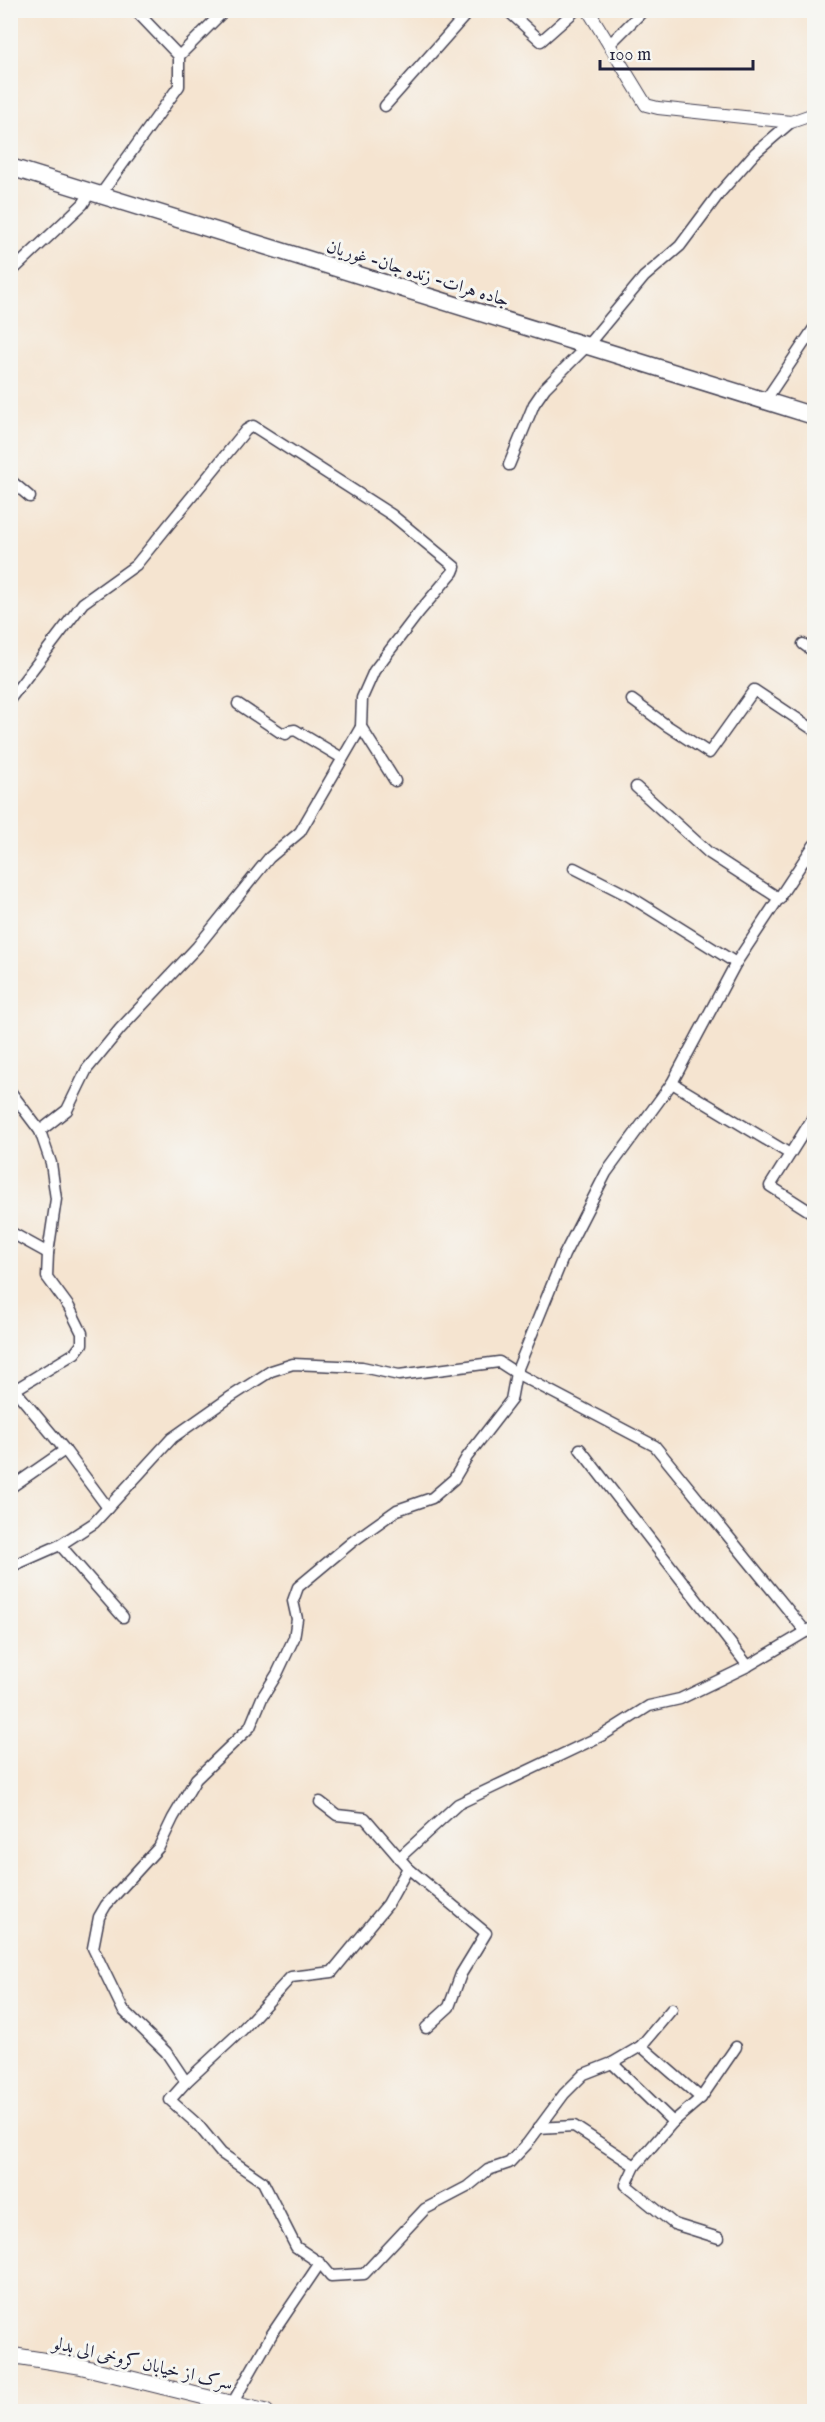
<svg xmlns="http://www.w3.org/2000/svg" width="825" height="2422" viewBox="0 0 825 2422" font-family="'IM FELL English',Amiri,serif">
<rect width="100%" height="100%" fill="#f6f6f2"/>
<filter id="ink" filterUnits="userSpaceOnUse"><feTurbulence type="fractalNoise" baseFrequency=".0167" numOctaves="2"/><feDisplacementMap in="SourceGraphic" scale="12" xChannelSelector="R" yChannelSelector="G"/><feConvolveMatrix kernelMatrix="1 2 1 2 8 2 1 2 1" color-interpolation-filters="sRGB"/></filter>
<filter id="wash" filterUnits="userSpaceOnUse"><feTurbulence type="fractalNoise" baseFrequency=".008" numOctaves="4" result="noise"/><feDisplacementMap in="SourceGraphic" scale="24" xChannelSelector="R" yChannelSelector="G"/><feGaussianBlur stdDeviation="1.35" result="paint"/><feColorMatrix in="noise" values="0 0 0 0 0 0 0 0 0 0 0 0 0 0 0 0 0 1.4 0 .05"/><feComposite in="paint" operator="in"/></filter>
<g filter="url(#wash)">
<rect width="100%" height="100%" fill="#f5e4d0"/>
</g>
<g filter="url(#ink)">
<g fill="none" stroke-linecap="round" stroke-linejoin="round">
<defs>
<g id="minor">
<path d="M135 10 179 56"/>
<path d="M507 10 541 41 576 10"/>
<path d="M610 44 644 10"/>
<path d="M385 106 470 10"/>
<path d="M101 194 179 86V56L225 10"/>
<path d="M10 273 83 204 91 191"/>
<path d="M765 401 814 328"/>
<path d="M509 465 534 404 545 388 586 347 644 277 680 246 718 195 755 153 791 122"/>
<path d="M10 480 30 497"/>
<path d="M803 644 814 652"/>
<path d="M10 699 83 603 136 565 246 430 253 426 392 515 455 567 453 572 419 612 374 671 362 698 361 727 395 781"/>
<path d="M632 700 666 725 709 753 754 690 814 730"/>
<path d="M238 704 280 732 286 734 289 731 295 730 342 758"/>
<path d="M636 787 709 853 780 899"/>
<path d="M574 868 629 896 736 963"/>
<path d="M672 1083 790 1154"/>
<path d="M10 1091 40 1131 51 1163 56 1199 48 1253 47 1277 69 1307 82 1333V1344L75 1353 16 1389"/>
<path d="M814 1116 770 1186 814 1214"/>
<path d="M40 1131 67 1110 87 1069 120 1029 197 947 269 858 300 832 361 727"/>
<path d="M10 1232 48 1253"/>
<path d="M10 1384 65 1450 108 1508"/>
<path d="M580 1449 748 1666"/>
<path d="M10 1488 65 1450"/>
<path d="M60 1545 123 1617"/>
<path d="M10 1567 60 1545 94 1523 172 1438 229 1398 271 1371 293 1364 362 1367 399 1375 499 1362 516 1373 655 1446 806 1632"/>
<path d="M320 1802 337 1815 365 1818 408 1868 486 1933 461 1974 449 2007 426 2028"/>
<path d="M399 1858 458 1804 603 1735 649 1706 680 1699 748 1666 814 1627"/>
<path d="M672 2009 641 2046 612 2063 584 2074 564 2094 527 2144 509 2163 488 2170 467 2187 425 2209 364 2274 331 2276 320 2263 296 2247 263 2182 221 2153 198 2125 170 2100 186 2082 166 2052 123 2010 93 1948 99 1917 106 1905 159 1847 173 1818 196 1779 250 1727 262 1698 277 1674 294 1638 297 1619 293 1601 298 1587 352 1542 397 1510 432 1498 454 1479 467 1457 511 1400 516 1373 564 1255 606 1173 672 1083 736 963 814 845"/>
<path d="M641 2046 701 2098"/>
<path d="M612 2063 673 2122"/>
<path d="M186 2082 242 2030 291 1977 332 1972 388 1904 408 1868"/>
<path d="M538 2128 574 2126 635 2166 626 2185 674 2224 719 2238"/>
<path d="M635 2166 673 2122 701 2098 736 2047"/>
<path d="M232 2404 272 2334 320 2263"/>
</g>
<path id="tertiary" d="M588 10 646 105 658 108 791 122 814 114"/>
<path id="secondary" d="M10 2355 79 2366 266 2412"/>
<path id="primary" d="M10 167 814 416"/>
</defs>
<!-- minor casing -->
<use href="#minor" stroke="#423f51" stroke-width="13"/>
<!-- tertiary casing -->
<use href="#tertiary" stroke="#423f51" stroke-width="14"/>
<!-- secondary casing -->
<use href="#secondary" stroke="#423f51" stroke-width="17"/>
<!-- primary casing -->
<use href="#primary" stroke="#423f51" stroke-width="19"/>
<!-- minor -->
<use href="#minor" stroke="#fff" stroke-width="10"/>
<!-- tertiary -->
<use href="#tertiary" stroke="#fff" stroke-width="12"/>
<!-- secondary -->
<use href="#secondary" stroke="#fff" stroke-width="15"/>
<!-- primary -->
<use href="#primary" stroke="#fff" stroke-width="16"/>
</g>
</g>
<g text-anchor="middle" stroke-width="6" stroke-linejoin="round" paint-order="stroke">
<!-- street labels -->
<g font-size="18" fill="#22223b" stroke="#f6f6f2">
<text transform="translate(418 273) rotate(17)" y="6">جاده هرات- زنده جان- غوریان</text>
<text transform="translate(143 2363) rotate(13)" y="6">سرک از خیابان کروخی الی بدلو</text>
</g>
</g>
<!-- margin -->
<rect width="825" height="2422" fill="none" stroke="#f6f6f2" stroke-width="36"/>
<!-- scale -->
<path d="M600 60v9h153v-9" fill="none" stroke="#22223b" stroke-width="3"/>
<text x="609" y="60" font-size="18" fill="#22223b" stroke="#f6f6f2" stroke-width="4.5" paint-order="stroke">100 m</text>
</svg>
